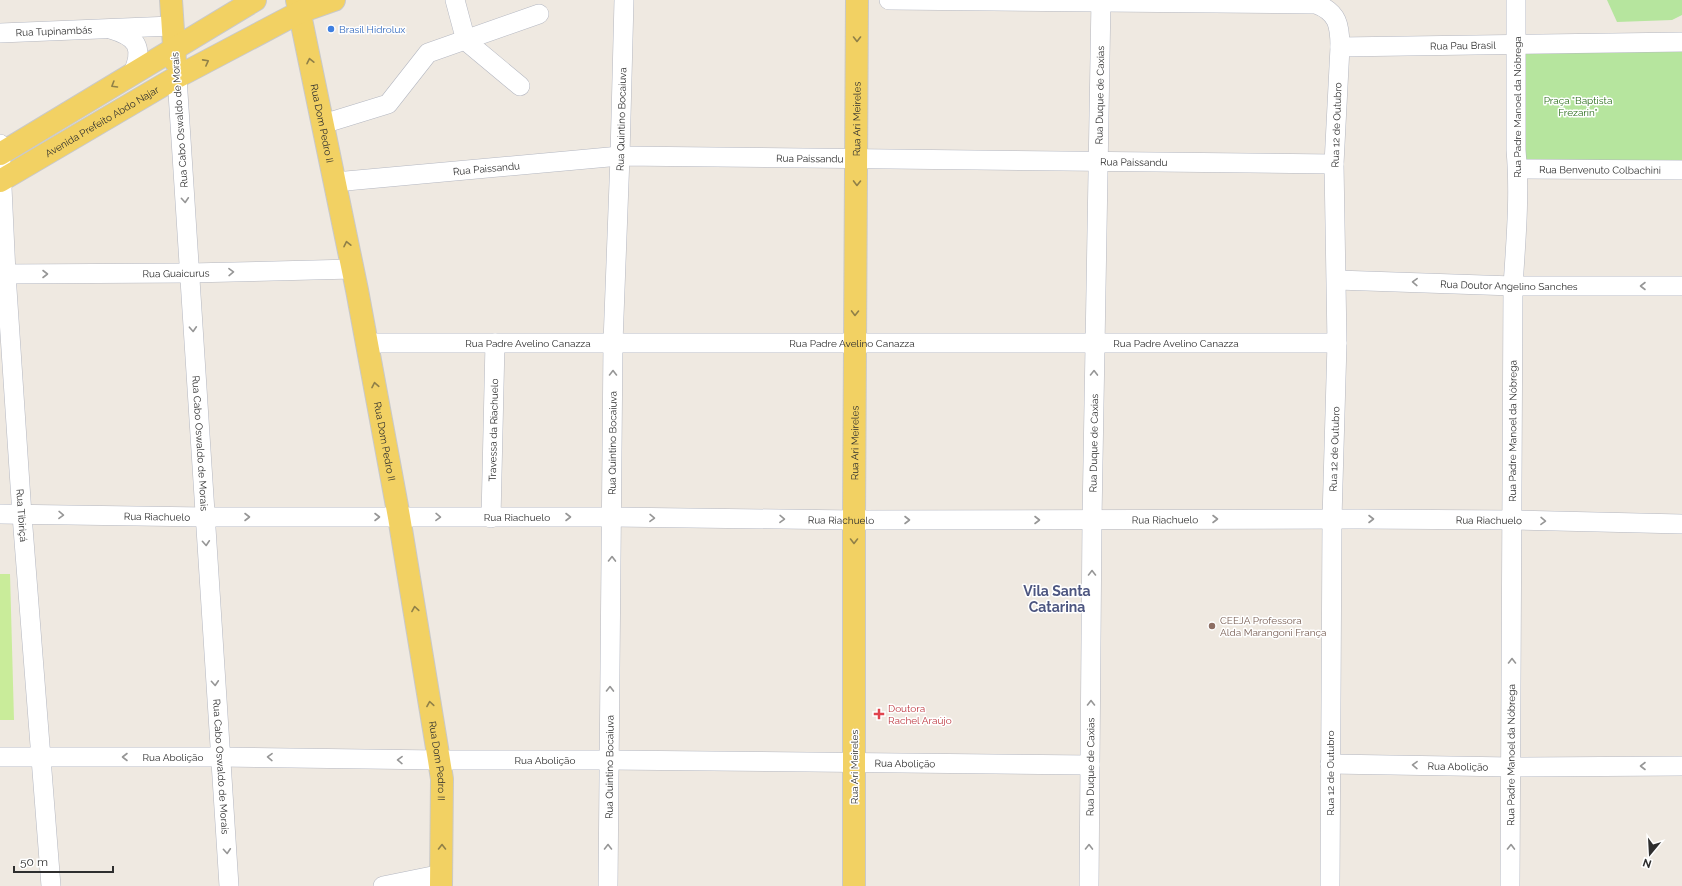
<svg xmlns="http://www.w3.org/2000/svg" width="1682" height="886" viewBox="0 0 1682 886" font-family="Raleway,sans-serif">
<rect width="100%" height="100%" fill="#efe9e1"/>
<!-- green -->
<g fill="#b6e59e">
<path d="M1607 0H1682V15L1672 20 1617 22Z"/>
<path d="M1682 49V161L1524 162 1521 51Z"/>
</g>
<!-- pitch -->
<path fill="#c9ec9a" d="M0 574H10L14 720H0Z"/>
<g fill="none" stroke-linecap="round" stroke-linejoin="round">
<defs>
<g id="minor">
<path d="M455 0 466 41 520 86"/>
<path d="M889 0 1316 4C1338 12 1340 26 1340 47L1334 164 1337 343 1332 519 1330 886"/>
<path d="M110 29C137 37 144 47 133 73"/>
<path id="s1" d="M0 33 172 26"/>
<path id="s2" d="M1340 47 1682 42"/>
<path id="s3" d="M177 77 229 886"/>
<path d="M323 124 388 104 428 53 539 14"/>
<path id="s4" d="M0 144 6 274 22 515 51 886"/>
<path id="s5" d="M1518 169 1682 170"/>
<path id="s6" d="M335 182 620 156 1334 164"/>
<path id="s7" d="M0 274 190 273 353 269"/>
<path id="s8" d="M1337 280 1513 286H1682"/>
<path id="s9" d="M367 343H1337"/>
<path id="s10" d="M0 514 205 517H613L854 520 1358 519 1512 520 1682 524"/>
<path id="s11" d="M491 518 495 343"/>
<path id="s12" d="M0 757H220L439 760H608L1090 765"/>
<path id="s13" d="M1330 764 1511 767 1682 766"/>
<path d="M383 886 442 874"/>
<path id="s14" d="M608 886 613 343 620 156 624 0"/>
<path id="s15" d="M1089 886 1092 520 1101 0"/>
<path id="s16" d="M1510 886 1513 286C1516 240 1520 195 1516 150V0"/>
</g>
<g id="major">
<path d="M171 0 175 61"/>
<path id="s17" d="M297 0 357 290 399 517 439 760 442 779 441 886"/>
<path d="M0 154 255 0"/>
<path id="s18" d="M0 181 177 77 300 12 334 0"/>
<path id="s19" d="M854 886V520L857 0"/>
</g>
</defs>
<!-- minor casing -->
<use href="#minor" stroke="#b4b7c1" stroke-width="20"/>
<!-- major casing -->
<use href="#major" stroke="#c9c9c9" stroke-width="24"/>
<!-- minor -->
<use href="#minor" stroke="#fff" stroke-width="19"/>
<!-- major -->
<use href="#major" stroke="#f2d163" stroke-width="22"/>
</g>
<!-- one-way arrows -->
<defs><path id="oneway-chevron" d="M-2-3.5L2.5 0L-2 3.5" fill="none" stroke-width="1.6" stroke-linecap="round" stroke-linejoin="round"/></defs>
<g stroke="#908048">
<use href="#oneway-chevron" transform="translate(857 39) rotate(90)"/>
<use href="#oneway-chevron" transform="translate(310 61) rotate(-102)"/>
<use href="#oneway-chevron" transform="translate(206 62) rotate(-28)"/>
<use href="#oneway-chevron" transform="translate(114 85) rotate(149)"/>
<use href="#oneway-chevron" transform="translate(857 183) rotate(91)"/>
<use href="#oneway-chevron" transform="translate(347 244) rotate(-102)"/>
<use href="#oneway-chevron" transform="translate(855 313) rotate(91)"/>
<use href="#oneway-chevron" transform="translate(375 385) rotate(-101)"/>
<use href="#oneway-chevron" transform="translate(854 541) rotate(90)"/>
<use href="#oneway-chevron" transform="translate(415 609) rotate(-99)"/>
<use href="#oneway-chevron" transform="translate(430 704) rotate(-99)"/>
<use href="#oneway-chevron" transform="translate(442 847) rotate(-90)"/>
</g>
<g stroke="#969696">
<use href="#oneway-chevron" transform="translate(185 200) rotate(86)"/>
<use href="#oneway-chevron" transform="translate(231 272) rotate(-1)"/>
<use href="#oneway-chevron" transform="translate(45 274)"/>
<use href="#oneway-chevron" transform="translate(1415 282) rotate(-178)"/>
<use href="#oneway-chevron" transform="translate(1643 286) rotate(180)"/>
<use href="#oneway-chevron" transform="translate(193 329) rotate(87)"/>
<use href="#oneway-chevron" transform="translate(613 373) rotate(-90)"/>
<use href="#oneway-chevron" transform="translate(1094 373) rotate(-89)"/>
<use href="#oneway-chevron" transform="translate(61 515) rotate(1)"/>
<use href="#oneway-chevron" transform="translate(247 517)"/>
<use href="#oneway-chevron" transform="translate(377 517)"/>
<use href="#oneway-chevron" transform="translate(438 517) rotate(1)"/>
<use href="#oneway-chevron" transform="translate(568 517)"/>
<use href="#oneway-chevron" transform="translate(652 518) rotate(1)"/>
<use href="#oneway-chevron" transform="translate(782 519) rotate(1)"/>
<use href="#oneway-chevron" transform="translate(1215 519)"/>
<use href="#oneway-chevron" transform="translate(1371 519)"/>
<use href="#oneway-chevron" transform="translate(907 520)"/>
<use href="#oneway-chevron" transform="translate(1037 520)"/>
<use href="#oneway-chevron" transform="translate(1543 521) rotate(1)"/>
<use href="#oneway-chevron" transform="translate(206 543) rotate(86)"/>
<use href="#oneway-chevron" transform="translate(612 559) rotate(-89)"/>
<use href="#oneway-chevron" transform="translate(1092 573) rotate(-90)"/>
<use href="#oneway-chevron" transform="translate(1512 661) rotate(-90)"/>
<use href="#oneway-chevron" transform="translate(215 683) rotate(86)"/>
<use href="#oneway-chevron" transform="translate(610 689) rotate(-89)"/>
<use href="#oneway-chevron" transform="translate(1091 703) rotate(-90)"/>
<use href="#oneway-chevron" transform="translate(125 757) rotate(180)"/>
<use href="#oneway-chevron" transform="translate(270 757) rotate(-179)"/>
<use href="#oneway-chevron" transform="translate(400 760) rotate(-179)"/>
<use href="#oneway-chevron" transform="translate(1415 765) rotate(-179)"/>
<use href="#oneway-chevron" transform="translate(1643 766) rotate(180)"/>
<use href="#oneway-chevron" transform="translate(608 847) rotate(-90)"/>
<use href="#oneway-chevron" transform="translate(1089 847) rotate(-89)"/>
<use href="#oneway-chevron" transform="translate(1511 847) rotate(-89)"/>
<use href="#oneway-chevron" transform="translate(227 851) rotate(86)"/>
</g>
<!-- markers -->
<circle fill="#3f7fe0" stroke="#fff" stroke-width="1.5" cx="331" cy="29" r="4"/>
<circle fill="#8d6e63" stroke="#fff" stroke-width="1.5" cx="1212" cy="626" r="4"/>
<path fill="#e0444e" stroke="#fff" stroke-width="1.5" d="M877 708h4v4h4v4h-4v4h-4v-4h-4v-4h4z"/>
<g text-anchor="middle" stroke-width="3" stroke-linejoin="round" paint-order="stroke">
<!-- shop labels -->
<g font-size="10" fill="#366cbe" stroke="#fff" text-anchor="start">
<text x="339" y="33">Brasil Hidrolux</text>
</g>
<!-- street labels -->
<g font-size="10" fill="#2e2e2e" stroke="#fff">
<text dy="4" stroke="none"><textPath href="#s1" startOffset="54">Rua Tupinambás</textPath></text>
<text dy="4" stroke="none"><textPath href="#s2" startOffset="123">Rua Pau Brasil</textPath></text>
<text dy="4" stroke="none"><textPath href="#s15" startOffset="791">Rua Duque de Caxias</textPath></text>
<text transform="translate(1517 107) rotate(-90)" y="4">Rua Padre Manoel da Nóbrega</text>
<text dy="4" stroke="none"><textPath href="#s14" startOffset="767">Rua Quintino Bocaiuva</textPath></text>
<text dy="4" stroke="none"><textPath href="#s19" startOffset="767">Rua Ari Meireles</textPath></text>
<text transform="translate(179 120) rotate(-94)" y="4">Rua Cabo Oswaldo de Morais</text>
<text dy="4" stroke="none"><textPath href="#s18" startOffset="118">Avenida Prefeito Abdo Najar</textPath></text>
<text dy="4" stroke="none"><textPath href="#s17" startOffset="126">Rua Dom Pedro II</textPath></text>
<text transform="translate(1336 125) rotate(-88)" y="4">Rua 12 de Outubro</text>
<text dy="4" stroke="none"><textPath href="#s6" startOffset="476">Rua Paissandu</textPath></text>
<text dy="4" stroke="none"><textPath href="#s6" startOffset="800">Rua Paissandu</textPath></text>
<text dy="4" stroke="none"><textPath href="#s6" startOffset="152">Rua Paissandu</textPath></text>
<text dy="4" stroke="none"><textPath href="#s5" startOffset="82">Rua Benvenuto Colbachini</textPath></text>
<text dy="4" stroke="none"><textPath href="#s7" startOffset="176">Rua Guaicurus</textPath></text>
<text dy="4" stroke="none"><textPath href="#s8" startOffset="172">Rua Doutor Angelino Sanches</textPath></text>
<text dy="4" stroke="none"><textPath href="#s9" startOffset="161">Rua Padre Avelino Canazza</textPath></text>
<text dy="4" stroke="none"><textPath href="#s9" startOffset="485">Rua Padre Avelino Canazza</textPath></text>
<text dy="4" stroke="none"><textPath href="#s9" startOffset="809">Rua Padre Avelino Canazza</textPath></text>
<text dy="4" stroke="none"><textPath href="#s11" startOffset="88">Travessa da Riachuelo</textPath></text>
<text dy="4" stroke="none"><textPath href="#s16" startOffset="455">Rua Padre Manoel da Nóbrega</textPath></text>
<text dy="4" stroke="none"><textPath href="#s17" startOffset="450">Rua Dom Pedro II</textPath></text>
<text dy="4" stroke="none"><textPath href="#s3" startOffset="367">Rua Cabo Oswaldo de Morais</textPath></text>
<text dy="4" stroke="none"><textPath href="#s14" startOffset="443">Rua Quintino Bocaiuva</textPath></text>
<text dy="4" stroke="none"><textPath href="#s19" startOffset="443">Rua Ari Meireles</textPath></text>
<text dy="4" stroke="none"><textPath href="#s15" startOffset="443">Rua Duque de Caxias</textPath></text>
<text transform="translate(1334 449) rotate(-88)" y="4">Rua 12 de Outubro</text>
<text dy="4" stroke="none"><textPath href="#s4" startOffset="372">Rua Tibiriçá</textPath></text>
<text dy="4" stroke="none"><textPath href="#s10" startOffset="157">Rua Riachuelo</textPath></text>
<text dy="4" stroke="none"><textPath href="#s10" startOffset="517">Rua Riachuelo</textPath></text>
<text dy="4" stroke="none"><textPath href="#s10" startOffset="841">Rua Riachuelo</textPath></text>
<text dy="4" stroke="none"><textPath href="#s10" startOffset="1165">Rua Riachuelo</textPath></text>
<text dy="4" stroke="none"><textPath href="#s10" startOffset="1489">Rua Riachuelo</textPath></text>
<text dy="4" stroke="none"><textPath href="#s16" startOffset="131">Rua Padre Manoel da Nóbrega</textPath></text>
<text dy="4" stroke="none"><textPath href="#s12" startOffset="173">Rua Abolição</textPath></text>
<text dy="4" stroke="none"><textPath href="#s12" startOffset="545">Rua Abolição</textPath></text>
<text dy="4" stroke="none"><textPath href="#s17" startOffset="774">Rua Dom Pedro II</textPath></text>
<text dy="4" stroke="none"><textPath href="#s12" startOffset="905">Rua Abolição</textPath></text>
<text dy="4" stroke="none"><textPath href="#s3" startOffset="691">Rua Cabo Oswaldo de Morais</textPath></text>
<text dy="4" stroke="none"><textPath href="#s13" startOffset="128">Rua Abolição</textPath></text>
<text dy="4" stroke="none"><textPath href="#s14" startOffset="119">Rua Quintino Bocaiuva</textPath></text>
<text transform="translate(854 767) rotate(-90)" y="4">Rua Ari Meireles</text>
<text dy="4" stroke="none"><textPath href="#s15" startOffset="119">Rua Duque de Caxias</textPath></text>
<text transform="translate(1330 773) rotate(-90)" y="4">Rua 12 de Outubro</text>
</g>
<!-- park labels -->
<g font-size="10" fill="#2c6e1b" stroke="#fff">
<text x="1578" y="104">Praça "Baptista<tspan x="1578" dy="12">Frezarin"</tspan></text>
</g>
<!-- education labels -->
<g font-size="10" fill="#785e54" stroke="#fff" text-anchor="start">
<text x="1220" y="624">CEEJA Professora<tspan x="1220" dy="12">Alda Marangoni França</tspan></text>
</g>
<!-- health labels -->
<g font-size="10" fill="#be3a42" stroke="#fff" text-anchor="start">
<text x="888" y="712">Doutora<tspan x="888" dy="12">Rachel Araújo</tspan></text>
</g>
<!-- district labels -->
<g font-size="14" font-weight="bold" fill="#4d5680" stroke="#fff">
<text x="1057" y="596">Vila Santa<tspan x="1057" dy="16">Catarina</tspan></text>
</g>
</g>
<!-- north arrow -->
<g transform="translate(1650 854) rotate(198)" stroke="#ffffff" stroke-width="3" paint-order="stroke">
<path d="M0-3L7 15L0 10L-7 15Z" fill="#2e2e2e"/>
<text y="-6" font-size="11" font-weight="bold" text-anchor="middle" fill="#2e2e2e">N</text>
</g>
<!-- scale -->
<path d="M14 866v6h99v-6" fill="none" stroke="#2e2e2e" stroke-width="2"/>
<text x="20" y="866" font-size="12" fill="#2e2e2e" stroke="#ffffff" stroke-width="3" paint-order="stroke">50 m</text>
</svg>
